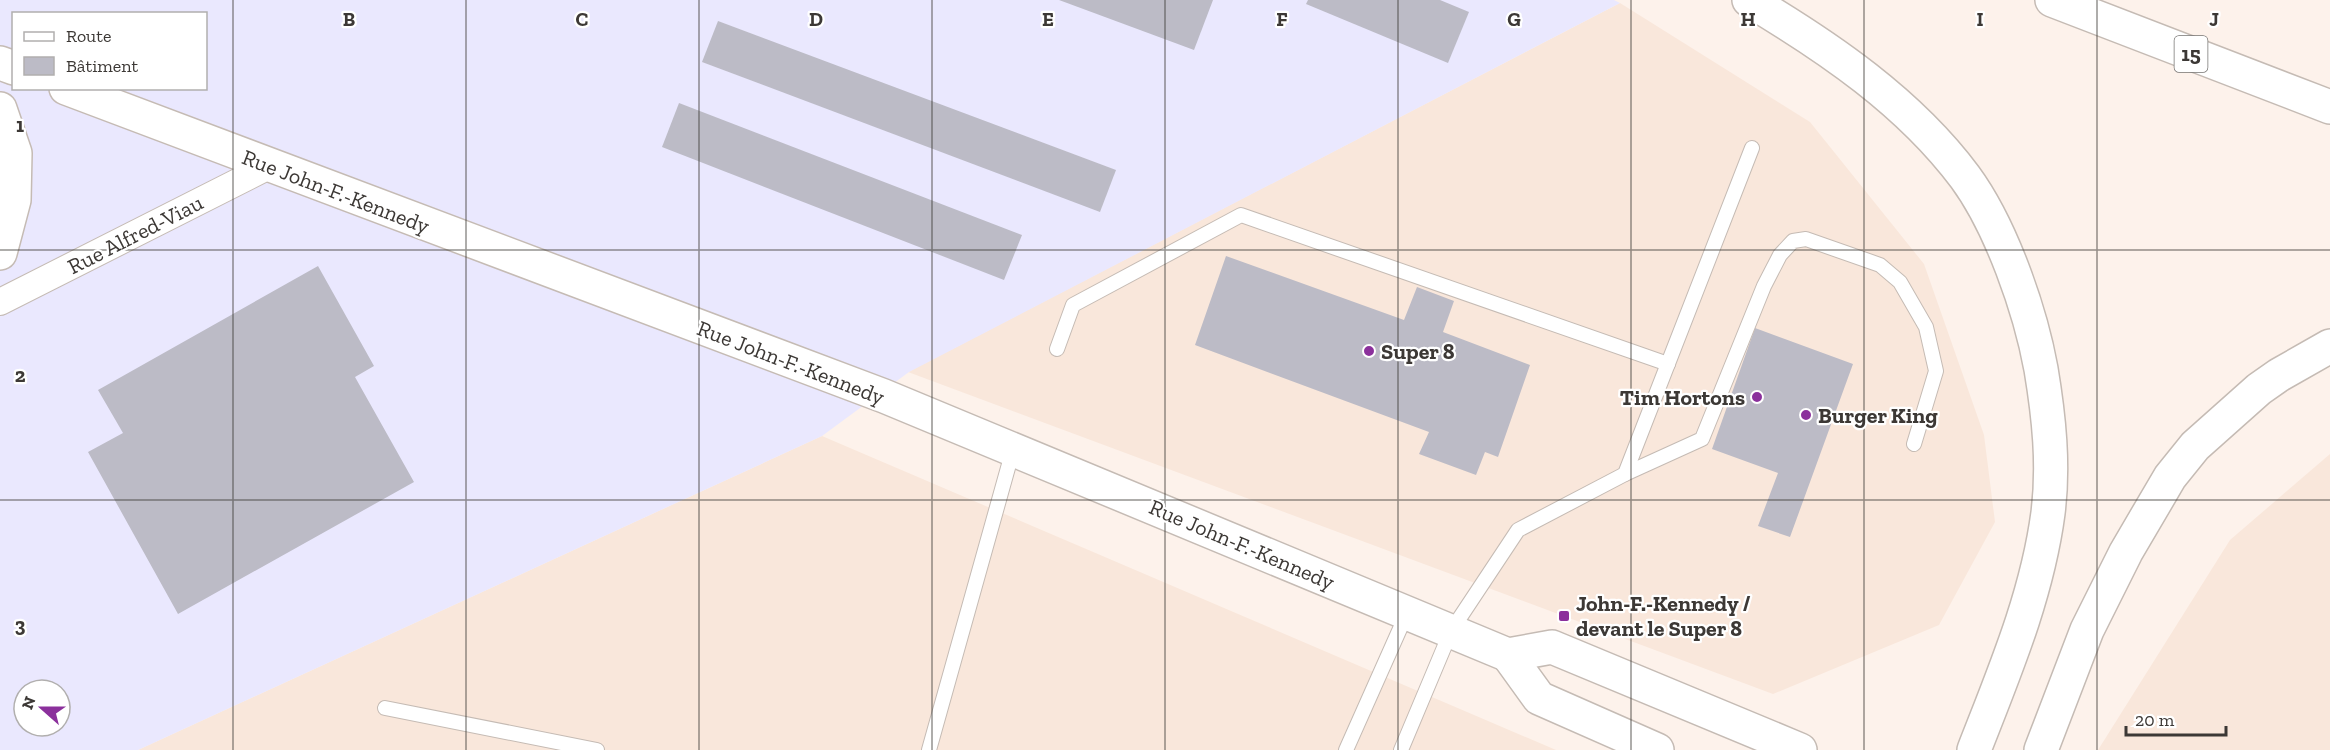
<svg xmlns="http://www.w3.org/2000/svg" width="2330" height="750" viewBox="0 0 2330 750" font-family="'Zilla Slab',serif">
<rect width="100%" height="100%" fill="#fdf2eb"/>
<!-- built -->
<g fill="#f9e7db">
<path d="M1620 3 1810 122 1924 264 1984 435 1995 522 1939 625 1773 694 908 372Z"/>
<path d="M822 436 1556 750H138Z"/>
<path d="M2330 454V750H2098L2230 540Z"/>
</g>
<!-- industrial -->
<path fill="#eae8fe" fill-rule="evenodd" d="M0 0H1614L1620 3 909 372 822 436 138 750H0ZM14 14H206V88H14ZM24 690H60V726H24Z"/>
<!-- building -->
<g fill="#bcbbc6">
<path d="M1059 0H1213L1194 50Z"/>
<path d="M1308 0H1440L1469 12 1448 63 1306 4Z"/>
<path d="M718 21 1116 170 1100 212 702 62Z"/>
<path d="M679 103 1022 235 1004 280 662 147Z"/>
<path d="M1226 256 1404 320 1417 287 1454 301 1443 332 1530 365 1498 457 1485 452 1476 475 1419 454 1429 432 1195 345Z"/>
<path d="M318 266 374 366 355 377 414 482 178 614 88 452 123 433 98 390Z"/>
<path d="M1755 328 1853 364 1790 537 1758 526 1778 473 1712 449Z"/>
</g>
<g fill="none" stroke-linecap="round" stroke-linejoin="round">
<defs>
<g id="lane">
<path d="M1057 349 1073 305 1241 215 1668 364"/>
<path d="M1625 474 1702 439 1764 286 1780 255 1793 241 1806 239 1880 265 1900 282 1926 327 1936 371 1914 444"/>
<path d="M385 708 597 750"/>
<path d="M929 750 1013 450"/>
<path d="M1346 750 1407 613"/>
<path d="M1401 750 1451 631 1518 530 1625 474 1752 148"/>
</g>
<path id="street" d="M0 302 269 166"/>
<g id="secondary">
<path d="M0 63 14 68"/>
<path d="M66 88 884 396 1508 655 1552 647 1800 750"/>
<path d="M0 109 15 153 14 200 0 253"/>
<path d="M1508 655 1539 698 1657 750"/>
</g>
<g id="highway">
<path d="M1749 0C1828 47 1909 102 1965 177 2001 226 2030 309 2041 369 2049 417 2054 465 2048 513 2037 596 2004 673 1974 750"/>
<path d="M2052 0 2330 107"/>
<path d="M2041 750 2087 630 2126 552 2170 477 2195 446 2259 389 2279 375 2330 346"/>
</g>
</defs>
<!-- lane casing -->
<use href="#lane" stroke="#c5bbb4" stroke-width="16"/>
<!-- street casing -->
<use href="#street" stroke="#c5bbb4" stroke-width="28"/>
<!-- secondary casing -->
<use href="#secondary" stroke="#c5bbb4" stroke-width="36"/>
<!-- highway casing -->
<use href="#highway" stroke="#c5bbb4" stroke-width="36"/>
<!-- lane -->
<use href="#lane" stroke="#fff" stroke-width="14"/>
<!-- street -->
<use href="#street" stroke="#fff" stroke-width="26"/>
<!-- secondary -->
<use href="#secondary" stroke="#fff" stroke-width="33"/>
<!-- highway -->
<use href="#highway" stroke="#fff" stroke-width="33"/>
</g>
<!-- grid -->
<path fill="none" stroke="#3c3835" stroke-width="1.5" stroke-opacity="0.55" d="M233 0V750M466 0V750M699 0V750M932 0V750M1165 0V750M1398 0V750M1631 0V750M1864 0V750M2097 0V750M0 250H2330M0 500H2330"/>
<!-- markers -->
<g fill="#8b309c" stroke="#fff" stroke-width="2">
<circle cx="1369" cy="351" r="6"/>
<circle cx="1757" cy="397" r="6"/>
<circle cx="1806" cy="415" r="6"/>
<rect x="1558" y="610" width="12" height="12" rx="3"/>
</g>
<g text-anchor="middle" stroke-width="4.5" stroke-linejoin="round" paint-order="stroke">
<!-- shield labels -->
<rect fill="#fff" stroke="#767472" stroke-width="1.5" x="2174.5" y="36" width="33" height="36" rx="4.5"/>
<g font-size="21" font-weight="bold" fill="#3c3835">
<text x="2191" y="61">15</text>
</g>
<!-- street labels -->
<g font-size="22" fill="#3c3835" stroke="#fff">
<text transform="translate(336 191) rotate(21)" y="8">Rue John-F.-Kennedy</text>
<text transform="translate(135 234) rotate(-27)" y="8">Rue Alfred-Viau</text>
<text transform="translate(791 362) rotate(21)" y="8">Rue John-F.-Kennedy</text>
<text transform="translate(1242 544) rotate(23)" y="8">Rue John-F.-Kennedy</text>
</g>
<!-- poi labels -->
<g font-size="22" font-weight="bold" fill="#3c3835" stroke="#fff" text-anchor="start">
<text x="1381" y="359">Super 8</text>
<text x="1745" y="405" text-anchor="end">Tim Hortons</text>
<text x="1818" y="423">Burger King</text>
<text x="1576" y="611">John-F.-Kennedy /<tspan x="1576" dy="25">devant le Super 8</tspan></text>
</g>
</g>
<g font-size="20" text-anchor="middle" font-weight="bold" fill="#3c3835" stroke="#fff" stroke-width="4.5" stroke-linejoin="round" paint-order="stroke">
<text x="349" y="26">B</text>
<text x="582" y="26">C</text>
<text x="816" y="26">D</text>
<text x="1048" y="26">E</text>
<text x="1282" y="26">F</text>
<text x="1514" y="26">G</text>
<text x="1748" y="26">H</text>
<text x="1980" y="26">I</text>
<text x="2214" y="26">J</text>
<text x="20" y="132">1</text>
<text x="20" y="382">2</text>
<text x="20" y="632">3</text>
</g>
<!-- legend -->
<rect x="12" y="12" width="195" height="78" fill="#ffffff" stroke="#b1afae" stroke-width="1.5"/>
<rect x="24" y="32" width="30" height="9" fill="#ffffff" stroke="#b1afae" stroke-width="1.5"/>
<text x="66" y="42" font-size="18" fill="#3c3835">Route</text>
<rect x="24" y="57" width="30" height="18" fill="#bcbbc6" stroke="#b1afae" stroke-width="1.5"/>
<text x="66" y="72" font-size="18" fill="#3c3835">Bâtiment</text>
<!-- north arrow -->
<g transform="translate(42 708) rotate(291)"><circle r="28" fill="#ffffff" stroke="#b1afae" stroke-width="1.5"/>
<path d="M0-4.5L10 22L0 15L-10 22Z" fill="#8b309c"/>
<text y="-9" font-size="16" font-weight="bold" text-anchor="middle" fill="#3c3835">N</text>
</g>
<!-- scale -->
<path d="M2126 726v9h100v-9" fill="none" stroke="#3c3835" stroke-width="3"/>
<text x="2135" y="726" font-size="18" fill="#3c3835" stroke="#ffffff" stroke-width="4.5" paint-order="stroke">20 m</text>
</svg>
